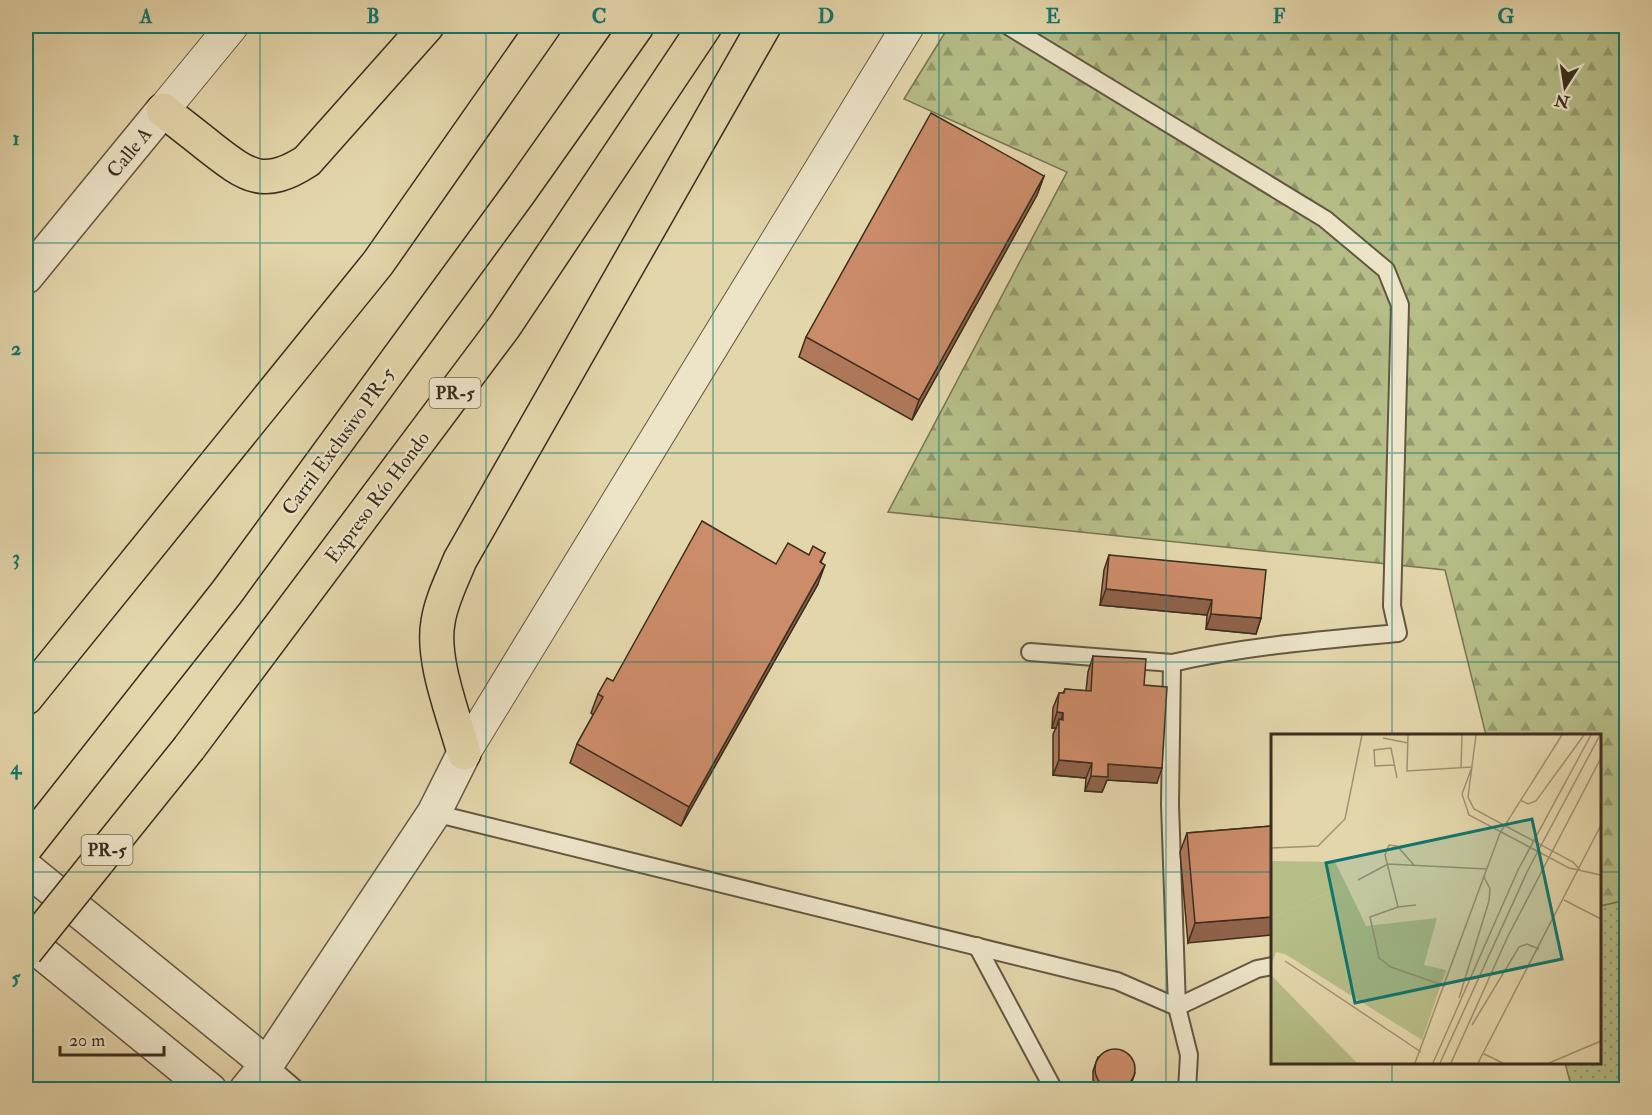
<svg xmlns="http://www.w3.org/2000/svg" width="1652" height="1115" viewBox="0 0 1652 1115" font-family="'IM FELL Double Pica',serif">
<defs>
<pattern id="grass-dots" width="8" height="8" patternUnits="userSpaceOnUse" patternTransform="scale(1.5)"><rect width="8" height="8" fill="#b6bd87"/><path d="M2 2h.1M6 6h.1" fill="none" stroke="#959a6e" stroke-width="1.8" stroke-linecap="round"/></pattern>
<pattern id="forest-firs" width="22" height="20" patternUnits="userSpaceOnUse" patternTransform="scale(1.5)"><rect width="22" height="20" fill="#b6bd87"/><path d="M5 1l3.5 6h-7zM16 11l3.5 6h-7z" fill="#959a6e"/></pattern>
</defs>
<rect width="100%" height="100%" fill="#e4d6ab"/>
<filter id="stains"><feTurbulence type="fractalNoise" baseFrequency=".00333" numOctaves="4"/><feColorMatrix values="0 0 0 0 .2 0 0 0 0 .09 0 0 0 0 .02 0 0 0 .5 -.17"/></filter>
<radialGradient id="worn" r=".72"><stop offset=".6" stop-color="#630" stop-opacity="0"/><stop offset="1" stop-color="#630" stop-opacity=".3"/></radialGradient>
<!-- grass -->
<path fill="url(#grass-dots)" stroke="#787552" stroke-width="1.5" d="M1626 900V1089H1572L1565 1063 1600 1062V906Z"/>
<!-- forest -->
<path fill="url(#forest-firs)" stroke="#787552" stroke-width="1.5" d="M949 26H1626V900L1600 906V736L1486 735 1445 570 888 512 1067 172 904 99Z"/>
<g fill="none" stroke-linecap="round" stroke-linejoin="round">
<defs>
<g id="service">
<path d="M1008 26 1325 219 1386 270 1400 305 1392 606 1398 633C1322 640 1246 646 1172 663L1170 805 1177 1007 1189 1055 1187 1090"/>
<path d="M1030 652 1172 663"/>
<path d="M434 813 1117 981 1177 1007 1257 969 1272 966"/>
<path d="M977 946 1054 1090"/>
<path d="M267 1064 297 1090"/>
</g>
<g id="minor">
<path d="M163 110 232 26"/>
<path d="M464 753 908 26"/>
</g>
<g id="tertiary">
<path d="M26 277 163 110"/>
<path d="M26 868 267 1064"/>
<path d="M26 940 210 1090"/>
<path d="M246 1090 267 1064 434 813 464 753"/>
</g>
<g id="motorway">
<path d="M163 110C179 123 195 135 211 148 247 176 264 189 307 161L427 26"/>
<path d="M26 698 378 263 544 26"/>
<path d="M189 748 504 327 705 26"/>
<path d="M464 753C454 716 431 660 438 622 441 601 452 580 460 560L764 26"/>
<path d="M26 847 227 592 519 193 637 26"/>
</g>
</defs>
<!-- service casing -->
<use href="#service" stroke="#645741" stroke-width="20"/>
<!-- minor casing -->
<use href="#minor" stroke="#645741" stroke-width="34"/>
<!-- tertiary casing -->
<use href="#tertiary" stroke="#645741" stroke-width="36"/>
<!-- motorway casing -->
<use href="#motorway" stroke="#3a2d1e" stroke-width="36"/>
<!-- service -->
<use href="#service" stroke="#ede4c8" stroke-width="16"/>
<!-- minor -->
<use href="#minor" stroke="#ede4c8" stroke-width="32"/>
<!-- tertiary -->
<use href="#tertiary" stroke="#ede4c8" stroke-width="33"/>
<!-- motorway -->
<use href="#motorway" stroke="#e4d6ab" stroke-width="33"/>
<defs>
<path id="motorway-bridge" d="M26 951 189 748"/>
</defs>
<!-- motorway-bridge casing -->
<use href="#motorway-bridge" stroke="#3a2d1e" stroke-width="36" stroke-linecap="butt"/>
<!-- motorway-bridge -->
<use href="#motorway-bridge" stroke="#e4d6ab" stroke-width="33"/>
</g>
<!-- wall -->
<g fill="#af785a" stroke="#3a2d1e" stroke-width="1.5">
<path d="M1044 176 1037 195 912 420 799 357 806 337Z"/>
<path d="M825 553 821 562 818 584 681 826 570 763 577 744 593 715 591 713 598 694 613 681 776 564 809 555Z"/>
<path d="M1109 555 1261 618 1256 634 1206 629 1207 615 1100 605 1104 570Z"/>
<path d="M1093 656 1144 685 1157 783 1107 780 1102 792 1085 791 1086 778 1053 775V734L1056 728H1052L1053 708 1059 693H1063L1065 689 1086 691 1088 672Z"/>
<path d="M1272 826 1188 943 1180 852 1187 833Z"/>
<path d="M1098 1057 1135 1073 1130 1087 1127 1089H1098L1093 1080V1071Z"/>
</g>
<!-- shaded-wall -->
<g fill="#8f624a" stroke="#3a2d1e" stroke-width="1.5">
<path d="M1044 176 1037 195 912 420 919 400Z"/>
<path d="M825 565 818 584 681 826 689 807Z"/>
<path d="M1106 589 1212 600 1207 615 1100 605Z"/>
<path d="M1211 614 1261 618 1256 634 1206 629Z"/>
<path d="M1057 712 1063 713 1059 726V719L1056 728H1052Z"/>
<path d="M1059 760 1092 763 1086 778 1053 775Z"/>
<path d="M1108 764 1162 768 1157 783 1107 780 1102 792 1085 791 1091 776Z"/>
<path d="M1272 917V935L1188 943 1195 923Z"/>
<path d="M1132 1082 1130 1087 1127 1089H1118Z"/>
</g>
<!-- building -->
<g fill="#cc8c69" stroke="#3a2d1e" stroke-width="1.5">
<path d="M931 113 1044 176 919 400 806 337Z"/>
<path d="M702 521 776 564 788 543 809 555 813 546 825 553 820 562 825 565 689 807 577 744 603 697 598 694 607 678 613 681Z"/>
<path d="M1109 555 1266 570 1261 618 1211 614 1212 600 1106 589Z"/>
<path d="M1093 656 1146 659 1144 685 1167 687 1162 768 1108 764V777L1091 776 1092 763 1059 760V719L1063 720V713L1057 712 1059 693H1064L1065 689 1091 691Z"/>
<path d="M1272 826V917L1195 923 1187 833Z"/>
<circle cx="1115" cy="1069" r="20"/>
</g>
<!-- grid -->
<path fill="none" stroke="#0f766e" stroke-width="1.5" stroke-opacity="0.55" d="M260 26V1090M486 26V1090M713 26V1090M939 26V1090M1166 26V1090M1392 26V736M26 243H1626M26 453H1626M26 662H1626M26 872H1272M1600 872H1626M1392 1062V1090"/>
<g text-anchor="middle" stroke-width="4.5" stroke-linejoin="round" paint-order="stroke">
<!-- shield labels -->
<g fill="#ede4c8" stroke="#706451" stroke-width="1.5">
<rect x="429.5" y="378" width="51" height="30" rx="4.5"/>
<rect x="81.5" y="835" width="51" height="30" rx="4.5"/>
</g>
<g font-size="18" font-weight="bold" fill="#3a2d1e">
<text x="455" y="399">PR-5</text>
<text x="107" y="856">PR-5</text>
</g>
<!-- street labels -->
<g font-size="20" fill="#3a2d1e" stroke="#ede4c8">
<text transform="translate(129 152) rotate(-51)" y="7">Calle A</text>
<text transform="translate(338 441) rotate(-54)" y="7">Carril Exclusivo PR-5</text>
<text transform="translate(377 497) rotate(-53)" y="7">Expreso Río Hondo</text>
</g>
</g>
<!-- overview -->
<g transform="translate(1271 734)">
<rect width="330" height="330" fill="#e4d6ab"/>
<path d="M0 127 64 128 75 150 0 184Z" fill="#b6bd87"/>
<path d="M75 150 95 192 166 184 153 231 175 236 151 306 14 220 5 218 0 231V184ZM0 241 86 329H0Z" fill="#b6bd87"/>
<path fill="none" stroke="#a09273" stroke-width="1.5" d="M137 1 136 37 201 33M205 1 197 63 203 75 302 128 309 136M112 4 137 9M123 31 104 32 103 16 120 14 126 44M201 33 191 60 198 81 298 134 330 141M190 34 191 1M249 66 257 70 265 67 313 1M0 114 47 112 74 85 91 1M144 132 126 112 118 111 114 121 127 173 99 183 108 224 120 233 174 252M87 146 117 130 215 135M293 166 330 185M127 173 145 171M14 227 150 318M188 264 218 167 219 155 213 143M201 291 248 213 256 210 268 215M213 320 232 329M144 329 229 99 291 1M162 329 247 136 320 1M169 329 257 136 329 1M180 329 237 202 330 24M207 329 330 91M278 329 330 307"/>
<path fill="#0f766e" fill-opacity="0.15" stroke="#0f766e" stroke-width="3" d="M261 85 291 225 84 269 55 129Z"/>
<rect width="330" height="330" fill="none" stroke="#3a2d1e" stroke-width="3"/>
</g>
<!-- margin -->
<rect width="1652" height="1115" fill="none" stroke="#e4d6ab" stroke-width="66"/>
<!-- north arrow -->
<g transform="translate(1565 87) rotate(192)" stroke="#ede4c8" stroke-width="4.5" paint-order="stroke">
<path d="M0-4.5L10 22L0 15L-10 22Z" fill="#3a2d1e"/>
<text y="-9" font-size="16" font-weight="bold" text-anchor="middle" fill="#3a2d1e">N</text>
</g>
<!-- scale -->
<path d="M60 1046v9h104v-9" fill="none" stroke="#3a2d1e" stroke-width="3"/>
<text x="69" y="1046" font-size="18" fill="#3a2d1e" stroke="#ede4c8" stroke-width="4.5" paint-order="stroke">20 m</text>
<rect x="33" y="33" width="1586" height="1049" fill="none" stroke="#0f766e" stroke-width="2"/>
<g font-size="20" text-anchor="middle" font-weight="bold" fill="#0f766e">
<text x="146" y="23">A</text>
<text x="373" y="23">B</text>
<text x="599" y="23">C</text>
<text x="826" y="23">D</text>
<text x="1053" y="23">E</text>
<text x="1279" y="23">F</text>
<text x="1506" y="23">G</text>
<text x="16" y="145">1</text>
<text x="16" y="355">2</text>
<text x="16" y="564">3</text>
<text x="16" y="774">4</text>
<text x="16" y="984">5</text>
</g>
<rect width="100%" height="100%" filter="url(#stains)"/>
<rect width="100%" height="100%" fill="url(#worn)"/>
</svg>
